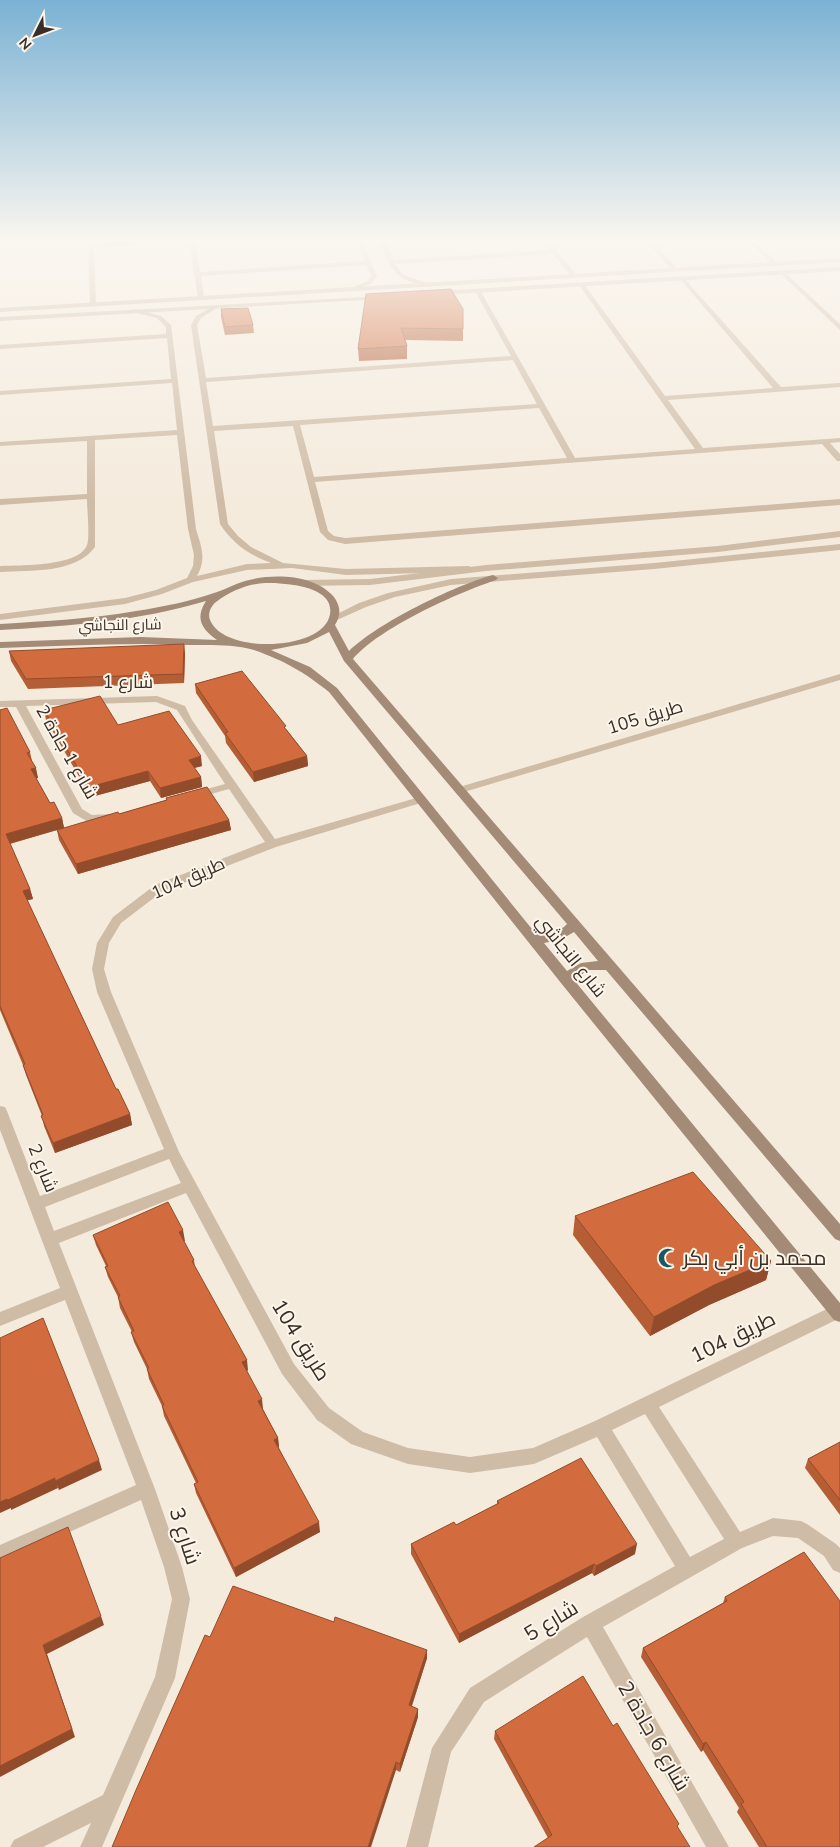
<svg xmlns="http://www.w3.org/2000/svg" width="840" height="1847" viewBox="0 0 840 1847" font-family="'Nunito Sans',Cairo,sans-serif">
<rect width="100%" height="100%" fill="#f5ebdd"/>
<g fill="none" stroke-linecap="round" stroke-linejoin="round">
<!-- minor -->
<g fill="#cfbca7" fill-rule="evenodd">
<path d="M88 242 94 243 155 242 152 244 94 247 96 305 93 307 90 305Z"/>
<path d="M189 242H195L200 272 365 261 357 242H363L377 276 372 283 354 291 352 290V288L368 281 371 276 366 265 201 276 204 298 201 300 198 298Z"/>
<path d="M380 242H386L394 260 550 250 544 242H550L577 276 572 277 553 254 395 264 404 275 430 284V286L428 287C396 280 391 271 380 242Z"/>
<path d="M647 242H653L677 269V271H673Z"/>
<path d="M749 242H755L777 263V265H773Z"/>
<path d="M783 271 840 324V330L781 274V272Z"/>
<path d="M683 277 781 387 840 383V387L668 400 703 448 840 438V442L830 443 840 454V461H837L822 444 315 482 328 531 334 536 345 538 840 499V505L345 544 328 540 320 532 293 426 214 431 228 524 238 536 251 547 283 563 346 569 469 566 474 569 469 572 346 575 292 568 247 570 193 582 162 594 125 604 0 620V614L125 598 156 590 187 578 193 566 194 555 188 529 177 435 95 440V547C75 574 31 570 0 572V566C19 565 79 567 87 545 90 538 87 508 87 499L0 505V499L87 494V441L0 446V442L177 430 172 383 0 395V391L171 379 167 338 0 349V345L166 334V327L157 318 133 312V310L135 309 161 316 171 325 196 529C201 546 207 559 197 576L247 564 271 563C249 555 232 543 220 524L191 325 196 316 215 305 220 306 201 318 197 325 206 378 511 356 475 291 480 290 575 458 695 449 579 285 584 284 665 396 773 388 681 280 680 279ZM513 360 537 404 213 426 206 382ZM539 408 567 458 314 477 300 425Z"/>
<path d="M840 674V680L464 792 460 793 454 790 456 788Z"/>
<path d="M157 696 185 706 192 720 275 839 416 798H424L426 800 424 802 276 847 163 891 121 923 109 943 104 969 111 992 179 1152 294 1364 329 1408 363 1432 408 1448 470 1457 533 1448 595 1421 831 1307 840 1306V1318L659 1407 740 1532 773 1518 801 1521 807 1524 836 1544 840 1548V1573L833 1570 824 1556 798 1538 773 1536 742 1548 603 1627 729 1847H706L587 1637 484 1702 451 1752 428 1847H406L432 1748 470 1688 583 1617 675 1566 597 1437 534 1464 470 1473 408 1464 351 1444 317 1420 282 1374 186 1193 59 1243 155 1489 182 1567 190 1599 175 1678 102 1847H80L91 1823 43 1847H10L14 1840 103 1795 155 1677 172 1599 164 1567 141 1500 0 1563V1545L136 1485 65 1300 0 1326V1312L60 1288 0 1130V1106L5 1107 7 1111 40 1196 164 1149 97 992 92 969 97 943 113 917 155 885 265 842 229 789 193 799 187 796 189 794 225 784 177 710 156 702 26 706 82 809 92 815 111 814 117 818 111 822 90 823 73 813 16 707H0V701ZM169 1159 181 1183 54 1231 45 1207ZM645 1414 724 1539 690 1557 612 1430Z"/>
</g>
<!-- tertiary -->
<g fill="#cfbca7" fill-rule="evenodd">
<path d="M840 258V262L0 312V308Z"/>
<path d="M840 267V271L437 295 434 293 437 291Z"/>
<path d="M384 296 385 297 382 299 0 321V317Z"/>
<path d="M840 531V537L718 552 486 571 370 585 300 586 295 583 300 580 370 579 486 565 718 546Z"/>
<path d="M840 544V550L654 569 451 585 395 597 366 607 337 620H331L329 618 359 603 388 593 451 579 654 563Z"/>
</g>
<!-- secondary -->
<path fill="#a38b78" fill-rule="evenodd" d="M493 575 498 578 496 580C457 593 379 628 353 659L840 1224V1241L835 1239 606 970H588L574 980 840 1303V1322L834 1320 561 983 329 692C304 672 285 661 254 650 233 644 211 645 190 645 126 642 63 646 0 648V642L141 637 217 640C201 629 195 618 206 601 139 621 70 626 0 630V624C45 621 91 619 136 611 163 607 191 601 217 592 226 589 235 584 245 581 272 573 315 574 334 597 341 607 341 615 335 625L349 651C378 623 453 586 493 575ZM265 583C283 583 335 585 330 614 325 650 228 655 211 622 207 615 210 607 216 602 230 591 248 584 265 583ZM329 632 344 661 567 924C558 933 549 935 536 934L337 688 310 667 271 650 307 643ZM574 932 598 961 581 963 567 971 544 943 560 940Z"/>
</g>
<!-- wall -->
<g fill="#b55d35">
<path d="M366 294 463 309V341L405 340 407 346V359L359 361 358 349Z"/>
<path d="M221 309 253 325 254 333 225 335 221 317Z"/>
<path d="M9 651 185 653 184 683 28 689 11 661Z"/>
<path d="M195 684 287 730 307 756 308 766 254 782 226 743 225 736 196 693Z"/>
<path d="M0 710 30 752 32 761 38 778H36L50 803 62 818 64 828 119 814 166 800V798L229 820 231 830 78 874 59 840 57 830 10 844 30 889 33 899 27 900 116 1089 130 1114 132 1125 55 1153 44 1126 42 1116 26 1075 23 1065 0 1010Z"/>
<path d="M44 710 118 725 202 766 194 768 201 777 202 787 161 798 150 781 91 797 46 720Z"/>
<path d="M575 1216 771 1261 766 1280 709 1305 650 1336 573 1235Z"/>
<path d="M93 1235 185 1241H184L194 1260 195 1267 248 1370 247 1371 263 1409 278 1438 279 1447V1448L320 1532 236 1577 196 1493 194 1484 196 1483 164 1416 162 1406 149 1379 147 1369 134 1342 131 1332H132L120 1308 118 1297 108 1277 105 1267 106 1266 96 1245Z"/>
<path d="M840 1442V1515L805 1468 808 1459Z"/>
<path d="M497 1501 635 1554 594 1576 592 1573 459 1643 411 1554V1544L456 1525 497 1504Z"/>
<path d="M804 1552 840 1847H759L737 1812 739 1808 703 1750 701 1752 641 1657 643 1648 723 1603 725 1597Z"/>
<path d="M210 1637 427 1658 412 1706 418 1717 400 1772 396 1770Z"/>
<path d="M613 1726 678 1828 548 1838 494 1739 495 1731Z"/>
</g>
<!-- shaded-wall -->
<g fill="#934c2b">
<path d="M184 644 185 653 184 683 183 674Z"/>
<path d="M201 756 202 766 190 769 189 760Z"/>
<path d="M307 756 308 766 254 782 253 772Z"/>
<path d="M36 768 38 778 34 779 31 769Z"/>
<path d="M148 771 150 781 91 797 89 787Z"/>
<path d="M201 777 202 787 161 798 160 788Z"/>
<path d="M62 818 64 828 8 844 6 834Z"/>
<path d="M229 820 231 830 78 874 76 864Z"/>
<path d="M30 889 33 899 25 901 23 891Z"/>
<path d="M130 1114 132 1125 55 1153 53 1143Z"/>
<path d="M183 1230 185 1241 181 1242 179 1232Z"/>
<path d="M771 1261 766 1280 709 1305 650 1336 654 1317 714 1285Z"/>
<path d="M247 1360 248 1370 244 1372 242 1362Z"/>
<path d="M262 1399 263 1409 260 1411 258 1401Z"/>
<path d="M278 1438 279 1447 276 1449 274 1440Z"/>
<path d="M99 1460 102 1470 59 1490 55 1481Z"/>
<path d="M55 1478 58 1488 11 1510V1508L0 1513V1502Z"/>
<path d="M319 1522 320 1532 236 1577 234 1568Z"/>
<path d="M637 1544 635 1554 594 1576 596 1566Z"/>
<path d="M594 1564 592 1573 459 1643V1634Z"/>
<path d="M101 1616 104 1625 47 1654 75 1737 0 1777V1766L43 1645Z"/>
<path d="M427 1650V1658L409 1714V1705Z"/>
<path d="M418 1709V1717L400 1772V1764Z"/>
<path d="M706 1742 703 1750 701 1752 703 1744Z"/>
<path d="M396 1762V1770L371 1847H368Z"/>
</g>
<!-- building -->
<g fill="#d26c3e" stroke="#934c2b">
<path d="M451 289 463 309V329L401 328 407 346 358 349 366 294Z"/>
<path d="M248 308 253 325 225 327 221 309Z"/>
<path d="M184 644 183 674 26 679 9 651Z"/>
<path d="M242 671 286 726 284 727 307 756 253 772 225 733 228 732 195 684Z"/>
<path d="M100 696 118 725 169 711 201 756 189 760 201 777 160 788 148 771 89 787 44 710Z"/>
<path d="M7 708 30 752 27 753 36 768 31 769 50 803 54 802 62 818 6 834 30 889 23 891 116 1089H118L130 1114 53 1143 41 1116 43 1115 23 1065 25 1064 0 1006V710Z"/>
<path d="M207 787 229 820 76 864 57 830 118 812 119 814 167 800 166 798Z"/>
<path d="M693 1172 771 1261 714 1285 654 1317 575 1216Z"/>
<path d="M168 1202 183 1230 179 1232 194 1260 192 1261 247 1360 242 1362 262 1399 258 1401 278 1438 274 1440 319 1522 234 1568 194 1484 198 1482 162 1406 164 1405 147 1369 149 1368 131 1332 134 1331 118 1297 120 1296 105 1267 108 1266 93 1235Z"/>
<path d="M43 1318 99 1460 55 1481V1478L8 1500 7 1499 0 1502V1338Z"/>
<path d="M840 1442V1500L808 1459Z"/>
<path d="M581 1458 637 1544 596 1566 594 1564 459 1634 411 1544 454 1522 456 1525 499 1503 497 1501Z"/>
<path d="M68 1527 101 1616 43 1645 72 1729 0 1766V1558Z"/>
<path d="M804 1552 840 1601V1847H767L741 1804 744 1802 706 1742 703 1744 643 1648 727 1601 725 1597Z"/>
<path d="M233 1586 334 1622 335 1617 427 1650 409 1705 418 1709 400 1764 396 1762 368 1847H112L136 1790 205 1635 210 1637Z"/>
<path d="M583 1676 613 1726 617 1723 679 1824 677 1826 690 1847H534L552 1835 495 1731Z"/>
</g>
<!-- sky -->
<linearGradient id="sky" x2="0" y2="1"><stop stop-color="#7bb2d4"/><stop offset="0.48" stop-color="#faf6f0"/><stop offset="1" stop-color="#faf6f0" stop-opacity="0"/></linearGradient>
<rect width="840" height="501" fill="url(#sky)"/>
<!-- icons -->
<defs>
<symbol id="mosque-bare" viewBox="-9 -9 18 18"><path d="M3.5-4.9A6 6 0 1 0 3.5 4.9A5 5 0 1 1 3.5-4.9Z" fill="#195761" stroke="#fcf5ea" stroke-width="2.5" paint-order="stroke"/></symbol>
</defs>
<g fill-rule="evenodd">
<use href="#mosque-bare" x="654" y="1244" width="28" height="28"/>
</g>
<g text-anchor="middle" stroke-width="4" stroke-linejoin="round" paint-order="stroke">
<!-- far-street labels -->
<g font-size="15" fill="#3a2f28" stroke="#fcf5ea">
<text transform="translate(120 625) rotate(-1)" y="5">شارع النجاشي</text>
</g>
<!-- street labels -->
<g font-size="18" fill="#3a2f28" stroke="#fcf5ea">
<text x="128" y="688">شارع 1</text>
<text transform="translate(645 717) rotate(-17)" y="6">طريق 105</text>
<text transform="translate(67 752) rotate(60)" y="6">شارع 1 جادة 2</text>
<text transform="translate(188 878) rotate(-24)" y="6">طريق 104</text>
<text transform="translate(571 956) rotate(51)" y="6">شارع النجاشي</text>
<text transform="translate(43 1168) rotate(68)" y="6">شارع 2</text>
</g>
<!-- near-poi labels -->
<g font-size="21" fill="#3a2f28" stroke="#fcf5ea" text-anchor="start">
<text x="683" y="1265">محمد بن أبي بكر</text>
</g>
<!-- near-street labels -->
<g font-size="21" fill="#3a2f28" stroke="#fcf5ea">
<text transform="translate(733 1337) rotate(-26)" y="7">طريق 104</text>
<text transform="translate(301 1340) rotate(58)" y="7">طريق 104</text>
<text transform="translate(185 1536) rotate(72)" y="7">شارع 3</text>
<text transform="translate(551 1621) rotate(-31)" y="7">شارع 5</text>
<text transform="translate(654 1736) rotate(60)" y="7">شارع 6 جادة 2</text>
</g>
</g>
<!-- north arrow -->
<g transform="translate(35 35) rotate(228)" stroke="#fcf5ea" stroke-width="4" paint-order="stroke">
<path d="M0-4L9 19L0 12L-9 19Z" fill="#3a2f28"/>
<text y="-8" font-size="14" font-weight="bold" text-anchor="middle" fill="#3a2f28">N</text>
</g>
</svg>
